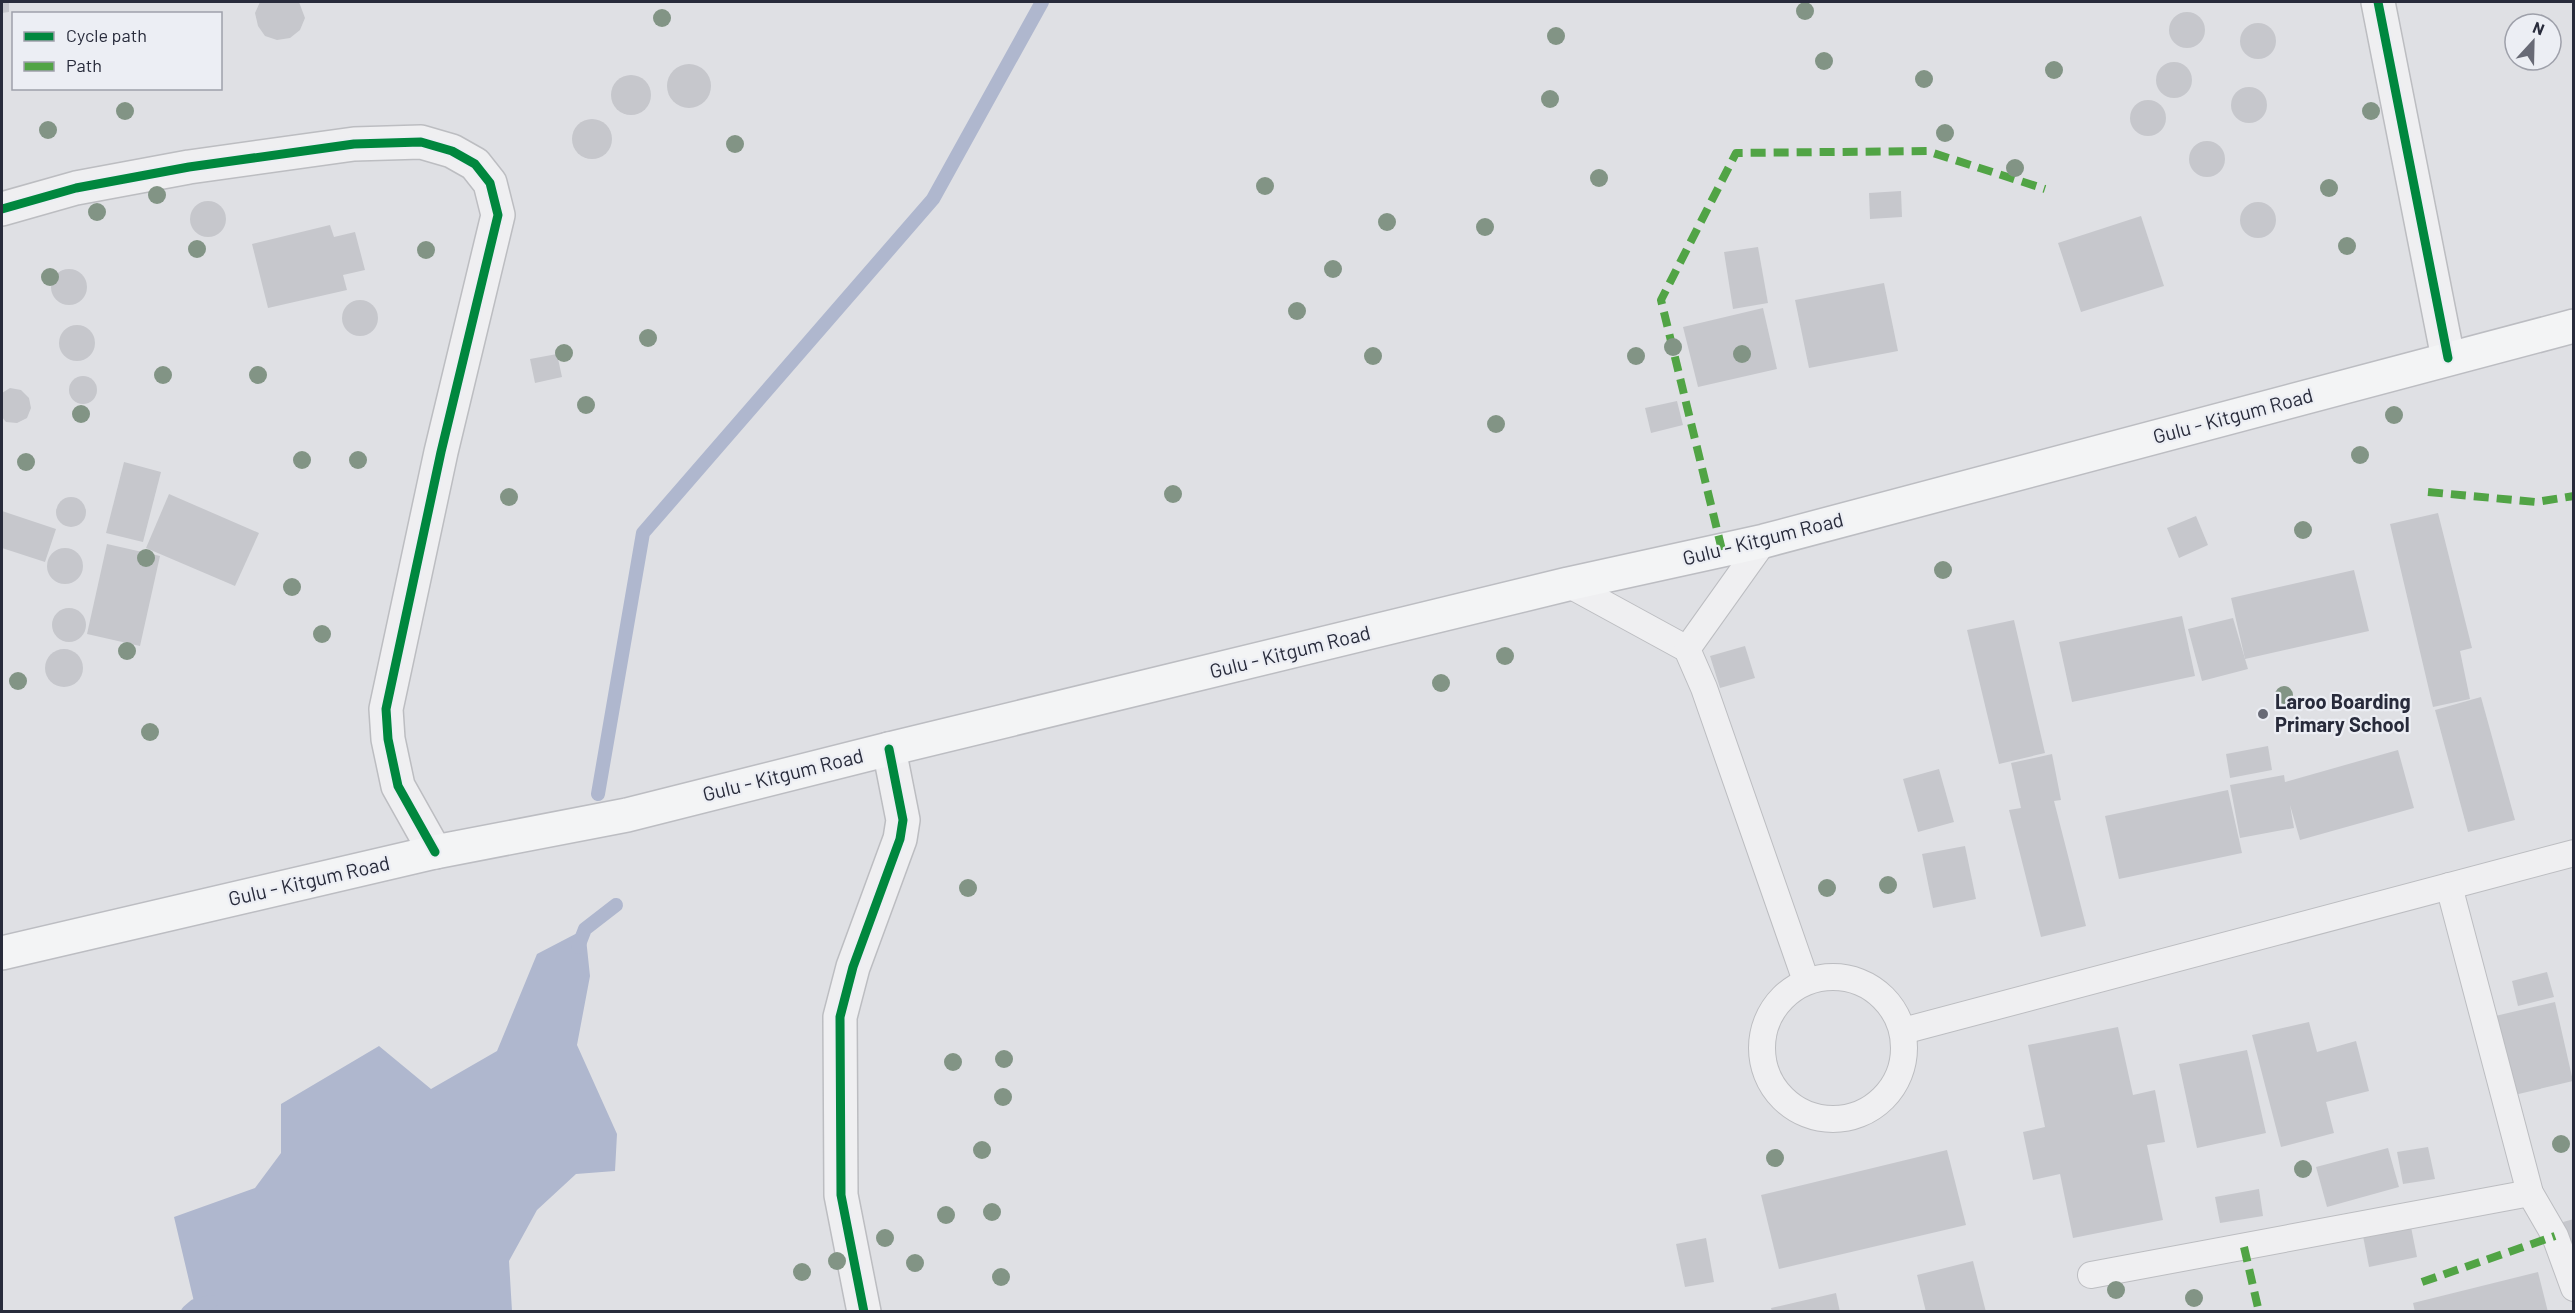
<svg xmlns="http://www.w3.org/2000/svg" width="2575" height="1313" viewBox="0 0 2575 1313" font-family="Barlow,sans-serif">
<rect width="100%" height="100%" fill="#dfe0e4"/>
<!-- water -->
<path fill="#afb7ce" d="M585 929 590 976 577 1045 617 1134 615 1171 576 1174 537 1210 509 1261 512 1311 207 1312 195 1306 174 1217 255 1188 281 1153V1104L379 1046 431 1089 497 1051 537 954Z"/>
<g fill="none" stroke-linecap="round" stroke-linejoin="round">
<!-- stream -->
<g stroke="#afb7ce" stroke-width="14">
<path d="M598 794 643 533 933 199 1042 2"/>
<path d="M578 947 585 929 616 905"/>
<path d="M188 1312 195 1306 211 1302"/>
</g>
</g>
<!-- building -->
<g fill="#c6c7cc">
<path d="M2 2H9V12L2 13Z"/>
<path d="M260 2H299L305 18 300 30 290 38 277 40 265 36 258 26 255 13Z"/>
<circle cx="2187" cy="30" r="18"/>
<circle cx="2258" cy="41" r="18"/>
<circle cx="2174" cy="80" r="18"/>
<circle cx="689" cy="86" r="22"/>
<circle cx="631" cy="95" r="20"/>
<circle cx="2249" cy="105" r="18"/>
<circle cx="2148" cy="118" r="18"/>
<circle cx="592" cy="139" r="20"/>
<circle cx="2207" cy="159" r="18"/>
<path d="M1901 191 1902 217 1870 219 1869 193Z"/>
<circle cx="208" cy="219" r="18"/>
<circle cx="2258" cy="220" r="18"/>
<path d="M2141 216 2164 286 2081 312 2058 243Z"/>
<path d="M330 225 334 237 355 232 365 270 343 275 347 290 268 308 252 244Z"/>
<path d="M1758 247 1768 303 1733 309 1724 252Z"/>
<circle cx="69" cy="287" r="18"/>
<path d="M1884 283 1898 351 1809 368 1795 300Z"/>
<circle cx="360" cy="318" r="18"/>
<path d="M1763 308 1777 369 1698 387 1683 327Z"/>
<circle cx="77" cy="343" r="18"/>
<path d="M557 354 562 377 535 383 530 359Z"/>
<circle cx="83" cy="390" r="14"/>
<path d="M10 388 21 390 29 398 31 408 27 418 17 423 6 422 2 417V393Z"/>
<path d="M1677 401 1683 425 1651 433 1645 408Z"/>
<path d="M124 462 161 472 143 542 106 533Z"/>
<path d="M169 494 259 533 235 586 146 548Z"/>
<circle cx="71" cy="512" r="15"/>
<path d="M2 511 56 529 45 562 2 548Z"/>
<path d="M2438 513 2472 648 2460 651 2470 699 2433 707 2390 524Z"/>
<path d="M2196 516 2208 545 2179 558 2167 528Z"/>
<path d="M107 544 160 556 140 646 87 634Z"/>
<circle cx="65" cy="566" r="18"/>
<path d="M2354 570 2369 631 2245 659 2231 598Z"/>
<circle cx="69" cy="625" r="17"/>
<path d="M2182 616 2195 676 2072 702 2059 642Z"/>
<path d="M2233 618 2248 669 2202 681 2188 629Z"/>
<path d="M2014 620 2045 753 1999 764 1967 630Z"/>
<path d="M1745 646 1755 678 1720 688 1710 656Z"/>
<circle cx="64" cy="668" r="19"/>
<path d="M2481 697 2515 820 2468 832 2435 710Z"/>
<path d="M2268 746 2272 770 2230 778 2226 754Z"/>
<path d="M2398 750 2414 808 2300 840 2290 805 2294 828 2240 838 2230 785 2284 775 2285 782Z"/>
<path d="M2052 754 2061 800 2054 801 2086 926 2041 937 2009 810 2021 808 2011 763Z"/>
<path d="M1939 769 1954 822 1918 832 1903 779Z"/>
<path d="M2228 790 2242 853 2119 879 2105 816Z"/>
<path d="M1965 846 1976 899 1933 908 1922 854Z"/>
<path d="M2547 972 2554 997 2518 1006 2512 981Z"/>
<path d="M2555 1002 2573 1081 2510 1096 2491 1017Z"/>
<path d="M2309 1022 2317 1052 2356 1041 2369 1091 2326 1102 2334 1133 2281 1147 2252 1035Z"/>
<path d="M2118 1027 2133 1095 2155 1090 2165 1142 2147 1145 2163 1220 2073 1238 2060 1174 2033 1180 2023 1132 2045 1127 2028 1045Z"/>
<path d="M2247 1050 2266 1133 2197 1148 2179 1064Z"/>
<path d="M2428 1147 2435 1179 2403 1184 2397 1152Z"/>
<path d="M2388 1148 2399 1187 2327 1207 2316 1167Z"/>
<path d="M1947 1150 1966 1225 1779 1269 1761 1195Z"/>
<path d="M2259 1189 2263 1216 2220 1223 2215 1197Z"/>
<path d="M2574 1219V1262H2573L2563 1222Z"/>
<path d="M2411 1227 2417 1257 2369 1267 2363 1236Z"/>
<path d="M1706 1238 1714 1282 1685 1287 1676 1244Z"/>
<path d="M1973 1261 1986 1312H1926L1917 1275Z"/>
<path d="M2538 1272 2548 1312H2415L2413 1303Z"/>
<path d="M1836 1293 1840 1312H1772L1771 1308Z"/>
</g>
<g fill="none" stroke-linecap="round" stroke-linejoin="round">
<defs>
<g id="service">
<path d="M1568 584 1687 649 1704 688 1806 981"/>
<path d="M1687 649 1764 541"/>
<path d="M2449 886 2530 1193 2555 1236 2574 1288"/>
<circle cx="1833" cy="1048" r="71"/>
<path d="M1903 1031 2574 853"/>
<path d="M2091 1275 2530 1193"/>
</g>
<g id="minor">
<path d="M2378 2 2448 358"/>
<path d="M2 209 76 188 189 167 354 144 421 142 452 151 475 164 490 183 498 215 441 452 386 709 388 739 398 786 435 852"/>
<path d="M864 1312 841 1195 840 1017 853 967 900 839 903 820 889 749"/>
</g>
<path id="primary" d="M2 953 435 852 627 815 889 749 1568 584 1764 541 2574 326"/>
</defs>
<!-- service casing -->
<use href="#service" stroke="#bcbdc1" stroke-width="28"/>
<!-- minor casing -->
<use href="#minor" stroke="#bcbdc1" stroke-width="36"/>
<!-- primary casing -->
<use href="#primary" stroke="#bcbdc2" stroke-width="36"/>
<!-- service -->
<use href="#service" stroke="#efeff1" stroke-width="26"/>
<!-- minor -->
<use href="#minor" stroke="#efeff1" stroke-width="33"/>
<!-- primary -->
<use href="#primary" stroke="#f3f4f5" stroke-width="33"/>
<!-- quiet -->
<g stroke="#51a445" stroke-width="8" stroke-dasharray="15 8" stroke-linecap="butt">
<path d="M2428 492 2536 502 2574 496"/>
<path d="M1722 550 1661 300 1736 153 1927 151 2045 189"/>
<path d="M2244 1247 2259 1312"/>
<path d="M2422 1282 2555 1236"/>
</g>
<defs>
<g id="cycleway">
<path d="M2378 2 2448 358"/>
<path d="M2 209 76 188 189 167 354 144 421 142 452 151 475 164 490 183 498 215 441 452 386 709 388 739 398 786 435 852"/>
<path d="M864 1312 841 1195 840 1017 853 967 900 839 903 820 889 749"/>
</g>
</defs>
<!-- cycleway casing -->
<use href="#cycleway" stroke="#eceef4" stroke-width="13"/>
<!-- cycleway -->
<use href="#cycleway" stroke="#00873e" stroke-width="9"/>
</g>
<!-- trees -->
<g fill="#829485">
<circle cx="1805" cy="11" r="9"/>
<circle cx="662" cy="18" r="9"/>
<circle cx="1556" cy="36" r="9"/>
<circle cx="1824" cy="61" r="9"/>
<circle cx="2054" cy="70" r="9"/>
<circle cx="1924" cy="79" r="9"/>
<circle cx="1550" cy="99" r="9"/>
<circle cx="125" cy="111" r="9"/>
<circle cx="2371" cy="111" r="9"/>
<circle cx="48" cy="130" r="9"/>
<circle cx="1945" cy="133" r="9"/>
<circle cx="735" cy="144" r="9"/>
<circle cx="2015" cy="168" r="9"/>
<circle cx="1599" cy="178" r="9"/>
<circle cx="1265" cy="186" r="9"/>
<circle cx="2329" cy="188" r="9"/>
<circle cx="157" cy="195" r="9"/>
<circle cx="97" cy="212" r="9"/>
<circle cx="1387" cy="222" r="9"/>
<circle cx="1485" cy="227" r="9"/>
<circle cx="2347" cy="246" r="9"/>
<circle cx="197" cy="249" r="9"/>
<circle cx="426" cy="250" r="9"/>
<circle cx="1333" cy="269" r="9"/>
<circle cx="50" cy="277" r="9"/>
<circle cx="1297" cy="311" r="9"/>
<circle cx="648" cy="338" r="9"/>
<circle cx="1673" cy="347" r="9"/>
<circle cx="564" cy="353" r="9"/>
<circle cx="1742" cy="354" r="9"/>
<circle cx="1373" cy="356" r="9"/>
<circle cx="1636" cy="356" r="9"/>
<circle cx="163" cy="375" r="9"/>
<circle cx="258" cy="375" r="9"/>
<circle cx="586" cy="405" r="9"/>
<circle cx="81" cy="414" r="9"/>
<circle cx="2394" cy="415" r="9"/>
<circle cx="1496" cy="424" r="9"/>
<circle cx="2360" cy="455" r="9"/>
<circle cx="302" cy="460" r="9"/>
<circle cx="358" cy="460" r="9"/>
<circle cx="26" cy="462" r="9"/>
<circle cx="1173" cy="494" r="9"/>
<circle cx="509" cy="497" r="9"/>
<circle cx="2303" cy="530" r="9"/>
<circle cx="146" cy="558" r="9"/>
<circle cx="1943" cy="570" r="9"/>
<circle cx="292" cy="587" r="9"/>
<circle cx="322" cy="634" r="9"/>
<circle cx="127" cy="651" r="9"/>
<circle cx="1505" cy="656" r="9"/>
<circle cx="18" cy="681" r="9"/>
<circle cx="1441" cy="683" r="9"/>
<circle cx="2284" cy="695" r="9"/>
<circle cx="150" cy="732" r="9"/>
<circle cx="1888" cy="885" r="9"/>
<circle cx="968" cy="888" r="9"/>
<circle cx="1827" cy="888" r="9"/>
<circle cx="1004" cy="1059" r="9"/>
<circle cx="953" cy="1062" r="9"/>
<circle cx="1003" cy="1097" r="9"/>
<circle cx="2561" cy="1144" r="9"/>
<circle cx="982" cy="1150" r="9"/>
<circle cx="1775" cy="1158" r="9"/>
<circle cx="2303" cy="1169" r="9"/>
<circle cx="992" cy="1212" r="9"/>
<circle cx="946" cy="1215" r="9"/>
<circle cx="885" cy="1238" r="9"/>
<circle cx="837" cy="1261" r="9"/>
<circle cx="915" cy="1263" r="9"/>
<circle cx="802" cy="1272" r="9"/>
<circle cx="1001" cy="1277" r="9"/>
<circle cx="2116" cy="1290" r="9"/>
<circle cx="2194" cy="1298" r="9"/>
</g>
<!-- markers -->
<circle fill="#686a76" stroke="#eceef4" stroke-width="2" cx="2263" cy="714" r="6"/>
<g text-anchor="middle" stroke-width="4.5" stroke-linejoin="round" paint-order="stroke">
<!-- street labels -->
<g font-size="20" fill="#282b3b" stroke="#eceef4">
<text transform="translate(2233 416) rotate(-15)" y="7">Gulu - Kitgum Road</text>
<text transform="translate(1763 539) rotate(-14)" y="7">Gulu - Kitgum Road</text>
<text transform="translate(1290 652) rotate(-14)" y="7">Gulu - Kitgum Road</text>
<text transform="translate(783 775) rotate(-14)" y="7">Gulu - Kitgum Road</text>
<text transform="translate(309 881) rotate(-13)" y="7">Gulu - Kitgum Road</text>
</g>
<!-- poi labels -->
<g font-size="20" font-weight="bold" fill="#282b3b" stroke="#eceef4" text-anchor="start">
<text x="2275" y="709">Laroo Boarding<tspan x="2275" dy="23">Primary School</tspan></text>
</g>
</g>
<!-- border -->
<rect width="2575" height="1313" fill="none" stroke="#282b3b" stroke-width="6"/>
<!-- legend -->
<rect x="12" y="12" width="210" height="78" fill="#eceef4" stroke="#9ea0aa" stroke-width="1.5"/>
<rect x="24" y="32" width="30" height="9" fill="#00873e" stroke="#9ea0aa" stroke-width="1.5"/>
<text x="66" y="42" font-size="18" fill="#282b3b">Cycle path</text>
<rect x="24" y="62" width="30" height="9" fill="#51a445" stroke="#9ea0aa" stroke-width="1.5"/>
<text x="66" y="72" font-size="18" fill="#282b3b">Path</text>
<!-- north arrow -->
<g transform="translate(2533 42) rotate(22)"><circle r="28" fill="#eceef4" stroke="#9ea0aa" stroke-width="1.5"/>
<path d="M0-4.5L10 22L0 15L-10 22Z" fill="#686a76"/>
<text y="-9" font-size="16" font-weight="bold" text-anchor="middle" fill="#282b3b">N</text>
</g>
</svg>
